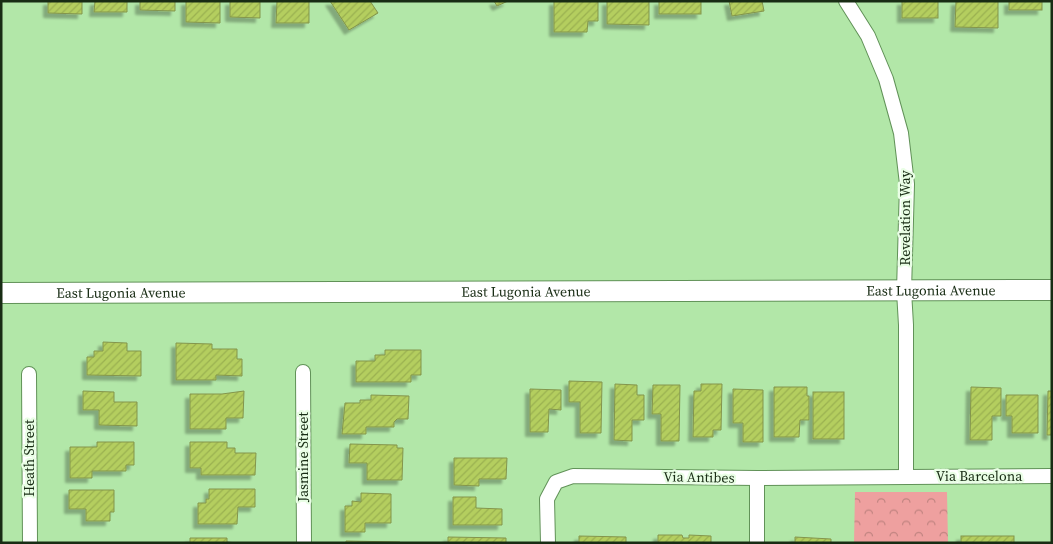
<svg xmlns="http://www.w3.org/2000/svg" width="1053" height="544" viewBox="0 0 1053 544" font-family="'Source Serif 4',serif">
<defs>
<pattern id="park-crowns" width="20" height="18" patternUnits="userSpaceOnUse" patternTransform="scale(1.25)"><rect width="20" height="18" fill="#eea09f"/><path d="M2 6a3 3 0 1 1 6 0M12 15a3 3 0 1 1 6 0" fill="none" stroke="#c08380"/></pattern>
<pattern id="building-hatch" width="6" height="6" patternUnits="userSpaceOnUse" patternTransform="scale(1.25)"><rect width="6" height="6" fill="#b4ce5e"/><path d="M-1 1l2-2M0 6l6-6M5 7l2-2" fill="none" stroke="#9ab151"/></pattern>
<filter id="shadow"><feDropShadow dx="-4.5" dy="4.5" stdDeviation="1" flood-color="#0004"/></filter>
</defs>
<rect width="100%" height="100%" fill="#b2e7a8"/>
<!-- park -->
<path fill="url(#park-crowns)" d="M855 492H947L948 543H854Z"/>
<!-- building -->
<g fill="url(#building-hatch)" stroke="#83954c" filter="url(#shadow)">
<path d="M48 1H82V14L48 13Z"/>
<path d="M95 1H127V12H94Z"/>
<path d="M140 1H175V11L140 10Z"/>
<path d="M186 1H220V23L186 22Z"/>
<path d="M230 1H260V18L230 17Z"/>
<path d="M277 1H309V23H276Z"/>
<path d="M330 1H370L378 13 349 30Z"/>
<path d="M494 1H508L497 6Z"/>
<path d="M554 1H598V21H588L587 32H554Z"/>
<path d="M607 1H649V25L607 24Z"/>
<rect x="659" y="1" width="42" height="13"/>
<path d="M729 1H762L764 11 732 16Z"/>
<rect x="902" y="1" width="36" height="17"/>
<path d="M956 1H998V28L955 27Z"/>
<rect x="1009" y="1" width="33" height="9"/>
<path d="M103 342 127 343V351H141V376L87 375V357H94V351H103Z"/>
<path d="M176 343 212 344V349H237V359H242V376L216 375V380H176Z"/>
<path d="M385 350H421V375H411V382H356V361H375V355H385Z"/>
<path d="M569 381 602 382 601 433H580V402H569Z"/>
<path d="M615 384 637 385V395H644V420H632V441L614 440Z"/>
<path d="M701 384H722L721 430H713V437H693L694 391H701Z"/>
<path d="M653 385H680L679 441H661V414H652Z"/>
<path d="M774 387H807V396H809V420H800L799 437H774Z"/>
<path d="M971 387 1001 388V416H992V440H970Z"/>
<path d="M530 389 561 390V410L549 409 548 432H530Z"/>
<path d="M733 389 763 390V442H743V423H733Z"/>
<path d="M83 391 114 392V402H137V426L99 425V410H83Z"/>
<path d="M244 391 243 418H226V429H190V394H222Z"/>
<path d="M1048 391H1052V435H1047Z"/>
<rect x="813" y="392" width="31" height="47"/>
<path d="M371 395 409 396 408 419H397L394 422V427H366V434H342L345 403H360V400H371Z"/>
<path d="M1006 395H1038V433H1012V416H1006Z"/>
<path d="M97 442H134V465H126V471H92V478H70V447H97Z"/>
<path d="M190 442H227V448H235V453H256L255 475H201V468H190Z"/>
<path d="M350 444 397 445V448H403L402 480H367V463H349Z"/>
<path d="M454 458H507L506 479H479V486L454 485Z"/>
<path d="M209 489H255V507H238L237 524H198V503H206V499H209Z"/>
<path d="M69 490H114V512H110V521H86V509H69Z"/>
<path d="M361 493 391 494V523H365V532H345V506H352V501L361 502Z"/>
<path d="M453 497H476V508L502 509V525H453Z"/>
<path d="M658 535H682L683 538H689V535L711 536V543H658Z"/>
<path d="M579 536 626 537V543H579Z"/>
<rect x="961" y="536" width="53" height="7"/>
<path d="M448 537 506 538V543H448Z"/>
<path d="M795 537 831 539V543H795Z"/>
<path d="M190 538H227V542L237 543H190Z"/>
<path d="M346 541 400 542V543H346Z"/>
</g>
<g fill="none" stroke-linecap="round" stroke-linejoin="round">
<defs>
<g id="street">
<path d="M846 1 868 36 886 79 901 133 907 184 904 291 906 325V476"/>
<path d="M303 372 304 543"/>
<path d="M29 374 30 543"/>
<path d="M757 478V543"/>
<path d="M548 543 547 499 556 482 573 476 757 478 1052 476"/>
</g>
<g id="secondary">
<path id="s1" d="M1 293 1052 290"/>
</g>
</defs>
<!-- street casing -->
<use href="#street" stroke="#619258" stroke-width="16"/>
<!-- secondary casing -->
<use href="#secondary" stroke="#619258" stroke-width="22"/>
<!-- street -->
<use href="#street" stroke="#fff" stroke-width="14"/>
<!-- secondary -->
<use href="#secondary" stroke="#fff" stroke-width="20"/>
</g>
<g text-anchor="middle" stroke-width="4.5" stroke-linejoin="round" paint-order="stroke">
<!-- street labels -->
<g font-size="14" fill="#182c14" stroke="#e9fee5">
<text transform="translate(905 218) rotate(-90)" y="5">Revelation Way</text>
<text dy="5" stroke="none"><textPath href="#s1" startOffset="930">East Lugonia Avenue</textPath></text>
<text dy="5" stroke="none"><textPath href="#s1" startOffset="120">East Lugonia Avenue</textPath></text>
<text dy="5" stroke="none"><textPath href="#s1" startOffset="525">East Lugonia Avenue</textPath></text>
<text transform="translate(303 457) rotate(-90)" y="5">Jasmine Street</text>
<text transform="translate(29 458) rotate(-90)" y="5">Heath Street</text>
<text x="979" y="481">Via Barcelona</text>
<text transform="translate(699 477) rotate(1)" y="5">Via Antibes</text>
</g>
</g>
<!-- border -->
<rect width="1053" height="544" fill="none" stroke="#182c14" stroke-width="5"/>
</svg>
